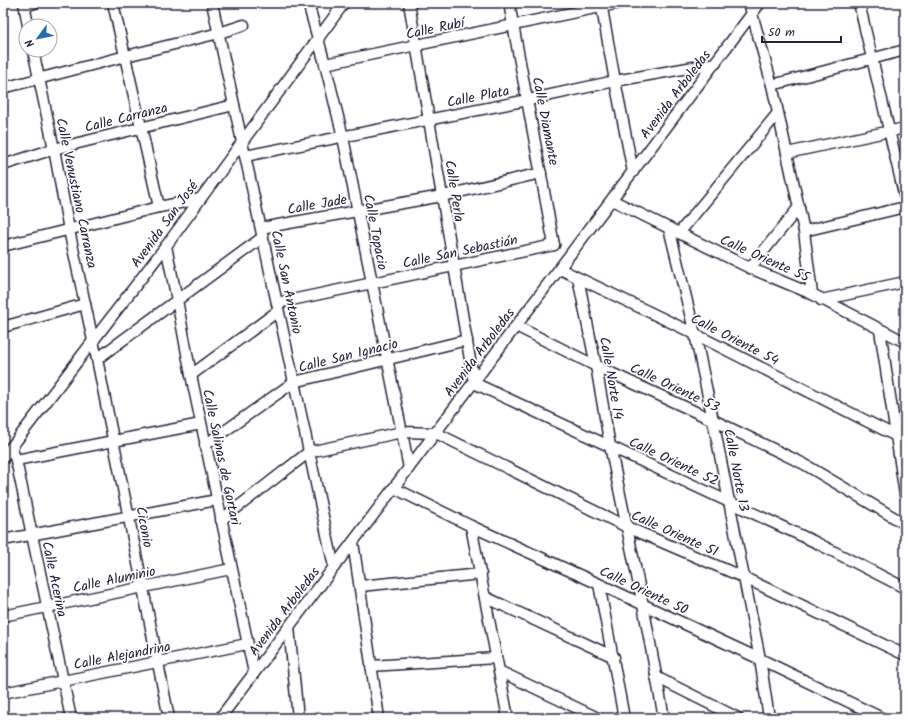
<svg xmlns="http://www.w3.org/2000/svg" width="908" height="721" viewBox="0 0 908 721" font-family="Kalam,sans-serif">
<rect width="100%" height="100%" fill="#fff"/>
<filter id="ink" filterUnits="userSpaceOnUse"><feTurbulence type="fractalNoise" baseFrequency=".025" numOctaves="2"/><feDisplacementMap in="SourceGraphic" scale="8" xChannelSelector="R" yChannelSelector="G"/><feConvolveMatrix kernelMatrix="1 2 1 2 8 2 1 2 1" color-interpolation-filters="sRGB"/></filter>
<g filter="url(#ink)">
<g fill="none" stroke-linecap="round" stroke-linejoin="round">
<defs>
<g id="street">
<path d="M24 3 28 26"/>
<path d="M113 3 159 207"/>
<path d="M212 3 334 567"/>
<path d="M308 3 325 64 343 137 409 468"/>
<path d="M409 3 474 383 815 542 905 588"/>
<path d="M509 3 554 245"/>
<path d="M601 3 615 81 633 172"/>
<path d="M749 3 772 85 804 231 812 294"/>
<path d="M859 3 905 198"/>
<path d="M25 6 35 3"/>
<path d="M33 50 54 149 69 230 97 359 169 718"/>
<path d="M325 64 620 3"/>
<path d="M772 85 905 50"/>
<path d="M3 88 126 56 219 33 244 25"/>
<path d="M787 153 905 128"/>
<path d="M245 156 528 100 615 81 716 63"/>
<path d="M3 165 54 149 234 105"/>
<path d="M612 200 750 268 812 294 905 342"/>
<path d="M261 228 442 196 541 173"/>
<path d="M669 228 695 334 713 420 760 659 769 718"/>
<path d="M804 231 905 207"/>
<path d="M679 233 778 113"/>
<path d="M3 246 159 207 200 199"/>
<path d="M166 246 177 300 191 375 254 673"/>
<path d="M750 268 799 207"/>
<path d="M560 269 695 334 896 436"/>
<path d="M578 278 596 366 610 446 643 605 664 718"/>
<path d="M821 300 905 282"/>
<path d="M277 303 554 245"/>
<path d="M516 326 596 366 713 420 804 464 905 524"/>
<path d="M3 327 85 304"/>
<path d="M880 330 905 495"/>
<path d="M97 359 263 237"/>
<path d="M191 375 278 311"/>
<path d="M205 445 294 382 467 340"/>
<path d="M11 447 16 460 71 718"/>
<path d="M3 458 166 246 344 3"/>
<path d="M16 460 201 424"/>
<path d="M394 488 471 526 599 584 760 659 882 718"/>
<path d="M221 520 309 452 402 432 436 433 627 527 745 578 905 655"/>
<path d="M471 526 508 718"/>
<path d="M3 540 217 500"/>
<path d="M353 542 379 718"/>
<path d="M599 584 624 718"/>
<path d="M360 586 481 574"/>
<path d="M485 597 614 657"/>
<path d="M3 616 231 569"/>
<path d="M289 627 298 718"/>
<path d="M371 666 496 658"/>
<path d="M499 671 598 718"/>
<path d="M656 677 738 718"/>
<path d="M3 693 247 644"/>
<path d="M220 718 760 3"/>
</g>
</defs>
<!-- street casing -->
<use href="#street" stroke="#22223b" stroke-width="13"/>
<!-- street -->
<use href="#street" stroke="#fff" stroke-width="10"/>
</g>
</g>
<g text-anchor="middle" stroke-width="3.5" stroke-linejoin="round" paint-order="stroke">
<!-- street labels -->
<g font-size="14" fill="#22223b" stroke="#fff">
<text transform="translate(435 28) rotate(-12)" y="5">Calle Rubí</text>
<text transform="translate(675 94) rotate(-53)" y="5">Avenida Arboledas</text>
<text transform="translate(478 96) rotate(-11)" y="5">Calle Plata</text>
<text transform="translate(126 117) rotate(-14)" y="5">Calle Carranza</text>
<text transform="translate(546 121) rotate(79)" y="5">Calle Diamante</text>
<text transform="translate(455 191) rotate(81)" y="5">Calle Perla</text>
<text transform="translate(77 193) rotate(78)" y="5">Calle Venustiano Carranza</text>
<text transform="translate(317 204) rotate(-10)" y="5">Calle Jade</text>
<text transform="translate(164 224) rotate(-54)" y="5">Avenida San José</text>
<text transform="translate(376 232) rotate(79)" y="5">Calle Topacio</text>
<text transform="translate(460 251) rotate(-12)" y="5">Calle San Sebastián</text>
<text transform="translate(765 258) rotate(24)" y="5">Calle Oriente 55</text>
<text transform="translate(287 282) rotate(78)" y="5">Calle San Antonio</text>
<text transform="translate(735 339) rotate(27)" y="5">Calle Oriente 54</text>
<text transform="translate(479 352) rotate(-53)" y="5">Avenida Arboledas</text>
<text transform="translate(348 355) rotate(-14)" y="5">Calle San Ignacio</text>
<text transform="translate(612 378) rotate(80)" y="5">Calle Norte 14</text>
<text transform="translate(675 387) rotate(25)" y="5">Calle Oriente 53</text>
<text transform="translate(222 457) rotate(78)" y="5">Calle Salinas de Gortari</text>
<text transform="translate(674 461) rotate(25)" y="5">Calle Oriente 52</text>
<text transform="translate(737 470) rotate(79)" y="5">Calle Norte 13</text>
<text transform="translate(145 527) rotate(79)" y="5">Ciconio</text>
<text transform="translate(675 533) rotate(24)" y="5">Calle Oriente 51</text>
<text transform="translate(55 579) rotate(78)" y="5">Calle Acerina</text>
<text transform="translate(114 579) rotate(-12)" y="5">Calle Aluminio</text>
<text transform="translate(644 590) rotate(25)" y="5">Calle Oriente 50</text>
<text transform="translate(284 611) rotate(-53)" y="5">Avenida Arboledas</text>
<text transform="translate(122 655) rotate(-11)" y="5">Calle Alejandrina</text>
</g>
</g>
<!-- margin -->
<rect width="908" height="721" fill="none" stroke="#fff" stroke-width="16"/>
<rect x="8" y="8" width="892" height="705" fill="none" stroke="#22223b" stroke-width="1.5" filter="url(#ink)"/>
<!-- north arrow -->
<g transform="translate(38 38) rotate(237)"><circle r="19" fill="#ffffff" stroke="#a7a7b1"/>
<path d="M0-3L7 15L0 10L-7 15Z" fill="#1f6fb2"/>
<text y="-6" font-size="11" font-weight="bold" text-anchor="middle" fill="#22223b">N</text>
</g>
<!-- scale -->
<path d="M762 36v6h79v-6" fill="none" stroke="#22223b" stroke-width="2"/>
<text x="768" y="36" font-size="12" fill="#22223b" stroke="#ffffff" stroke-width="3" paint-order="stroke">50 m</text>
</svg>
